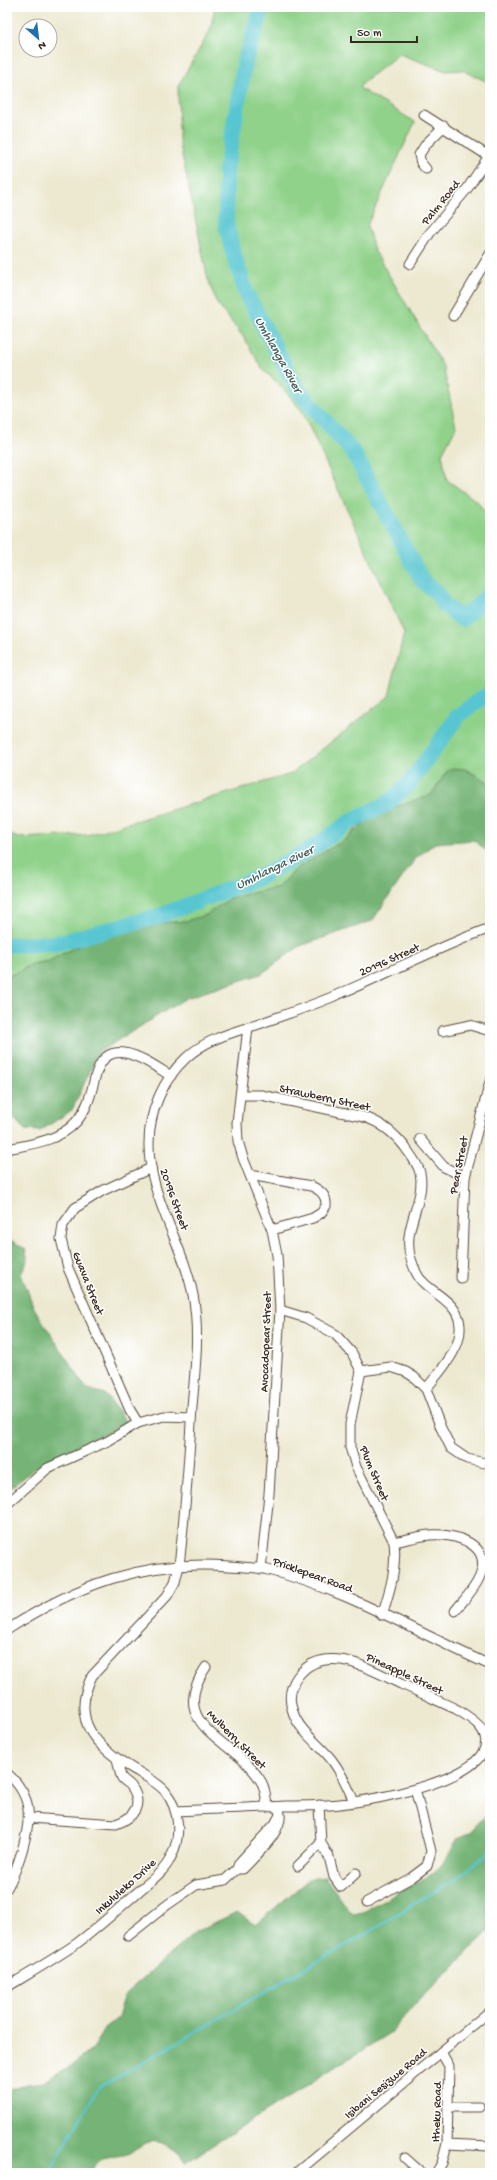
<svg xmlns="http://www.w3.org/2000/svg" width="497" height="2180" viewBox="0 0 497 2180" font-family="'Gochi Hand',sans-serif">
<rect width="100%" height="100%" fill="#fff"/>
<filter id="ink" filterUnits="userSpaceOnUse"><feTurbulence type="fractalNoise" baseFrequency=".025" numOctaves="2"/><feDisplacementMap in="SourceGraphic" scale="8" xChannelSelector="R" yChannelSelector="G"/><feConvolveMatrix kernelMatrix="1 2 1 2 8 2 1 2 1" color-interpolation-filters="sRGB"/></filter>
<filter id="wash" filterUnits="userSpaceOnUse"><feTurbulence type="fractalNoise" baseFrequency=".012" numOctaves="4" result="noise"/><feDisplacementMap in="SourceGraphic" scale="16" xChannelSelector="R" yChannelSelector="G"/><feGaussianBlur stdDeviation="0.9" result="paint"/><feColorMatrix in="noise" values="0 0 0 0 0 0 0 0 0 0 0 0 0 0 0 0 0 1.4 0 .05"/><feComposite in="paint" operator="in"/></filter>
<g filter="url(#wash)">
<rect width="100%" height="100%" fill="#ede9d1"/>
<!-- green -->
<path fill="#90d28a" stroke="#667e54" d="M215 7H490V83L462 70 446 71 399 54 367 79 359 88 415 122 367 225 374 250 443 366 456 427 442 454 447 480 478 502 490 520V783L465 769 447 771 431 795 358 826 348 838 297 868 279 887 230 898 206 915 186 921 161 923 85 942 49 961 32 964 14 974 7 975V833L18 838 88 835 291 774 389 696 404 633 302 411 278 383 264 371 242 335 217 304 208 280 179 140 178 86 210 31Z"/>
<!-- forest -->
<g fill="#74b476" stroke="#586f4a">
<path d="M452 768 465 769 490 783V854L474 840 435 843 415 859 372 921 300 946 261 974 186 998 99 1052 72 1110 40 1131 25 1130 7 1111V975L14 974 32 964 49 961 85 942 161 923 186 921 206 915 230 898 279 887 297 868 348 838 372 815 431 795 447 771Z"/>
<path d="M7 1238 25 1249 28 1260 21 1274 34 1308 86 1388 105 1394 127 1423 43 1462 7 1491Z"/>
<path d="M490 1814V1930L415 2004 391 2032 186 2162C177 2149 159 2136 143 2144 138 2146 135 2151 130 2153 113 2160 99 2150 91 2173H7V2091L27 2084 44 2082 73 2064 92 2049 105 2028 118 2018 125 1994 195 1932 237 1912 255 1925 309 1879 325 1877 349 1910 353 1914 363 1912 434 1873 445 1861 458 1838 472 1832 478 1822Z"/>
</g>
<g fill="none" stroke-linecap="round" stroke-linejoin="round">
<!-- stream -->
<path stroke="#59c6d1" stroke-width="2.5" d="M49 2173 98 2088 365 1934 466 1872 490 1851"/>
<!-- river -->
<g stroke="#59c6d1" stroke-width="16">
<path d="M261 7 259 19 245 61 226 171V224L233 252 247 295 298 390 353 452 422 580 437 593 444 605 462 619 490 594"/>
<path d="M7 945 57 943 159 916 260 877 314 847 351 821 388 803 409 784 458 716 480 699 490 695"/>
</g>
</g>
</g>
<g filter="url(#ink)">
<g fill="none" stroke-linecap="round" stroke-linejoin="round">
<defs>
<g id="minor">
<path d="M424 115 490 157"/>
<path d="M426 169 421 163 419 155 426 144 444 126"/>
<path d="M410 264 430 233 467 189 489 156"/>
<path d="M453 316 490 254"/>
<path d="M248 1027 237 1123 238 1141 243 1158 272 1230 277 1255 280 1310 269 1494 261 1569"/>
<path d="M442 1031 470 1025 490 1031"/>
<path d="M241 1095H261L364 1117C380 1122 394 1133 405 1147 410 1155 418 1163 420 1173 426 1201 401 1228 411 1259 414 1268 417 1277 424 1283 437 1296 459 1304 460 1326 462 1349 439 1372 426 1389"/>
<path d="M420 1139 444 1167 465 1177"/>
<path d="M7 1149C31 1144 59 1141 76 1122 89 1107 91 1092 96 1074 109 1032 148 1062 171 1076"/>
<path d="M250 1175 311 1186C320 1190 327 1195 326 1206L321 1213 313 1218 272 1230"/>
<path d="M461 1278 465 1177 490 1082"/>
<path d="M280 1310 306 1318 335 1334 352 1353 361 1371 350 1424V1447L356 1467 394 1542C397 1569 390 1590 382 1615"/>
<path d="M361 1371 391 1367 406 1372 414 1377 426 1389 441 1428 451 1448 467 1459 490 1464"/>
<path d="M138 1423 130 1410 68 1268 61 1239 63 1225 75 1208 102 1191 151 1168"/>
<path d="M7 1504 48 1468 108 1441 138 1423 164 1416 191 1417"/>
<path d="M394 1542C406 1540 418 1536 430 1535 455 1533 493 1544 480 1576 475 1589 464 1600 455 1611"/>
<path d="M7 1630C76 1585 145 1559 229 1566 242 1567 255 1567 268 1570 346 1589 417 1633 490 1665"/>
<path d="M206 1667C164 1729 238 1739 262 1783 266 1791 266 1799 267 1807"/>
<path d="M7 1773C34 1797 31 1819 22 1851 18 1864 14 1876 7 1888"/>
<path d="M319 1805 321 1843 329 1857 334 1877 341 1887 356 1873"/>
<path d="M277 1807C291 1825 255 1856 243 1869H237L239 1863 275 1824 280 1815"/>
<path d="M176 1811C212 1809 249 1808 285 1806 303 1806 322 1806 340 1804 373 1800 470 1783 484 1750 492 1730 471 1718 456 1709 438 1701 420 1692 401 1684 372 1670 325 1641 298 1676 290 1687 288 1699 293 1712 299 1731 319 1744 331 1759 341 1772 348 1787 354 1802"/>
<path d="M29 1818 116 1824C134 1818 144 1804 131 1786 129 1783 124 1781 122 1778 119 1773 119 1765 117 1759"/>
<path d="M298 1866 321 1843"/>
<path d="M367 1902 411 1878 427 1866 431 1851 415 1789"/>
<path d="M128 1936 167 1905 196 1885 225 1880 237 1869"/>
<path d="M7 1987C30 1973 54 1959 76 1944 98 1928 118 1909 139 1891 149 1882 164 1872 170 1859 182 1837 180 1810 165 1791 157 1782 145 1776 135 1770 98 1748 69 1723 92 1676L167 1596 175 1582 179 1566C185 1513 189 1460 192 1407 195 1370 200 1332 193 1295 183 1243 148 1196 149 1143 149 1112 163 1079 186 1058 206 1039 234 1032 259 1024 284 1015 308 1007 332 997 385 975 436 948 490 928"/>
<path d="M448 2107H480"/>
<path d="M447 2144 490 2146"/>
<path d="M405 2158 422 2173"/>
<path d="M296 2173 490 2011"/>
<path d="M436 2173 442 2163 447 2144 449 2066 441 2052"/>
</g>
</defs>
<!-- minor casing -->
<use href="#minor" stroke="#564739" stroke-width="11"/>
<!-- minor -->
<use href="#minor" stroke="#fff" stroke-width="9"/>
</g>
</g>
<g text-anchor="middle" stroke-width="3" stroke-linejoin="round" paint-order="stroke">
<!-- street labels -->
<g font-size="12" fill="#3b2a1e" stroke="#fff">
<text transform="translate(440 202) rotate(-51)" y="4">Palm Road</text>
<text transform="translate(389 959) rotate(-24)" y="4">20196 Street</text>
<text transform="translate(325 1097) rotate(12)" y="4">Strawberry Street</text>
<text transform="translate(458 1165) rotate(-79)" y="4">Pear Street</text>
<text transform="translate(175 1199) rotate(70)" y="4">20196 Street</text>
<text transform="translate(89 1283) rotate(68)" y="4">Guava Street</text>
<text transform="translate(265 1342) rotate(-88)" y="4">Avocadopear Street</text>
<text transform="translate(375 1473) rotate(67)" y="4">Plum Street</text>
<text transform="translate(313 1574) rotate(20)" y="4">Pricklepear Road</text>
<text transform="translate(405 1673) rotate(25)" y="4">Pineapple Street</text>
<text transform="translate(237 1739) rotate(45)" y="4">Mulberry Street</text>
<text transform="translate(125 1886) rotate(-42)" y="4">Inkululeko Drive</text>
<text transform="translate(385 2083) rotate(-40)" y="4">Isibani Sesizwe Road</text>
<text transform="translate(436 2112) rotate(-88)" y="4">Itheku Road</text>
</g>
<!-- water labels -->
<g font-size="13" font-style="italic" fill="#46615d" stroke="#fff">
<text transform="translate(280 354) rotate(61)" y="5">Umhlanga River</text>
<text transform="translate(274 866) rotate(-26)" y="5">Umhlanga River</text>
</g>
</g>
<!-- margin -->
<rect width="497" height="2180" fill="none" stroke="#fff" stroke-width="24"/>
<!-- north arrow -->
<g transform="translate(38 38) rotate(152)"><circle r="19" fill="#ffffff" stroke="#b1aaa5"/>
<path d="M0-3L7 15L0 10L-7 15Z" fill="#1f6fb2"/>
<text y="-6" font-size="11" font-weight="bold" text-anchor="middle" fill="#3b2a1e">N</text>
</g>
<!-- scale -->
<path d="M351 36v6h66v-6" fill="none" stroke="#3b2a1e" stroke-width="2"/>
<text x="357" y="36" font-size="12" fill="#3b2a1e" stroke="#ffffff" stroke-width="3" paint-order="stroke">50 m</text>
</svg>
